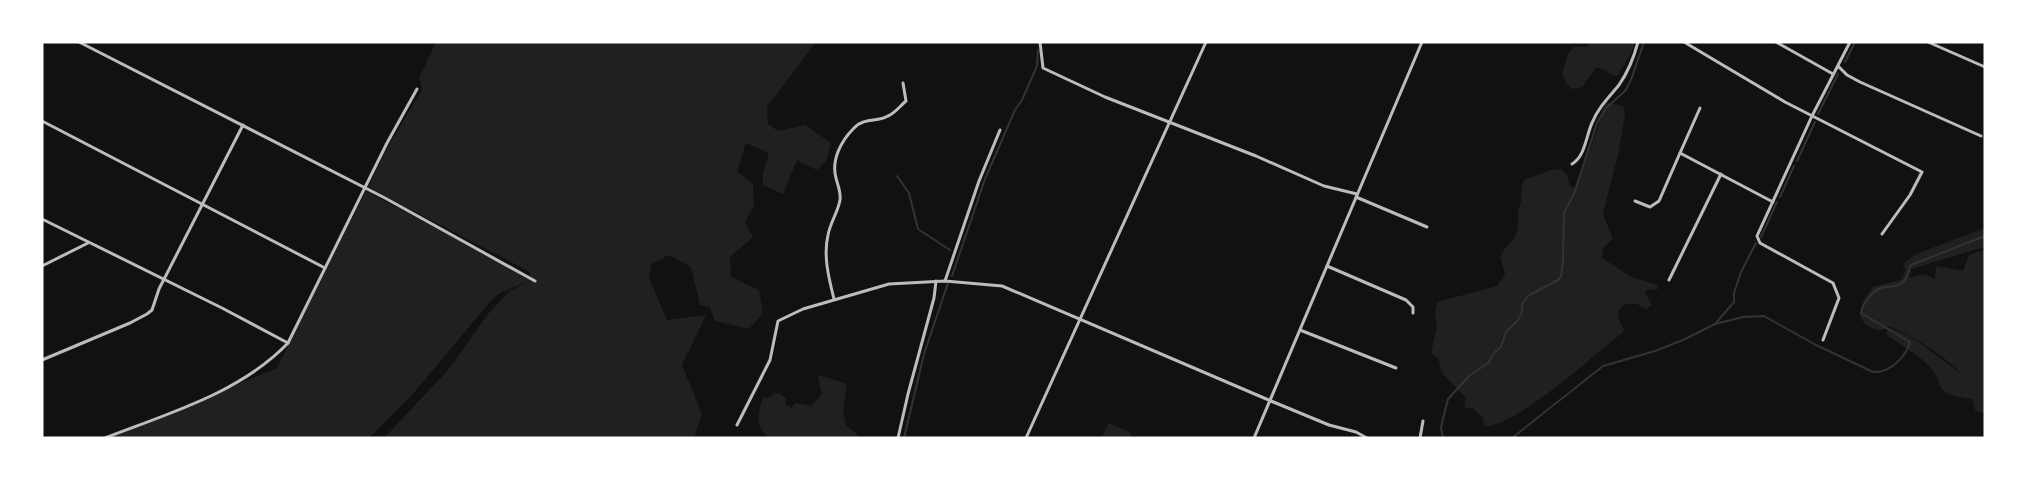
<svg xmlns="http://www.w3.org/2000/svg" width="2027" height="480" viewBox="0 0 2027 480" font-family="'DejaVu Sans',sans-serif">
<rect width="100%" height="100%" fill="#111"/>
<!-- green -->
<g fill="#202020">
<path d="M436 42H816L767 107 768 124 778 131 805 125 831 143 826 161 817 170 797 160 783 194 763 185V173L769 153 746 143 737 171 753 184 754 206 745 222 753 237 730 257 731 277 759 290 763 313 749 329 715 321 710 307 700 305 691 267 669 255 651 264 649 278 667 320 706 315 682 365 702 414 695 434 697 438H384L449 369 488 314 510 291 531 280 500 293 489 303 412 395 369 438H109L277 368 366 191 530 278V272L368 187 389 145 419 95 422 87 419 78Z"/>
<path d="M1592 42H1635L1632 52 1618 75C1610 77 1605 67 1596 68L1582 87 1572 89 1567 84 1562 73 1569 52 1574 47H1587Z"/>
<path d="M1608 103 1623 106 1625 114 1618 155 1603 214 1613 239 1603 248 1602 258 1631 277 1658 285V289L1647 290 1645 292 1652 305 1646 309 1637 304H1625C1613 314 1619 319 1624 330L1622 333C1596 353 1514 429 1484 426L1483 418 1474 409 1464 407 1466 398 1441 372 1439 360 1431 353 1437 326 1435 313 1437 302 1497 286 1505 274 1500 257C1503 249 1508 246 1513 240 1519 233 1519 219 1518 210 1524 200 1519 191 1524 180L1551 170 1561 169 1567 174 1570 187 1576 188 1602 116C1602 109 1602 106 1608 103Z"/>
<path d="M1985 228V247L1908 270 1911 271 1909 278 1925 274 1935 279 1936 266 1963 271 1969 255 1985 249V414L1975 410 1973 400C1964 396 1954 398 1946 393 1938 388 1938 376 1932 369 1919 355 1902 346 1887 335L1886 332 1890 328 1913 338 1963 375C1943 355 1917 338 1891 327 1888 327 1885 329 1882 330 1877 331 1871 328 1868 326 1852 315 1865 298 1873 287L1901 280 1906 269 1903 268 1904 263 1916 254Z"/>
<path d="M818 376H822L847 384 843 411 846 425 858 435V438H769C754 426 758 413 763 397L768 398 775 393 781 394 786 399V405L792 408 795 403 811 406 822 394Z"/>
<path d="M1109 423 1131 433 1133 438H1101Z"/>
</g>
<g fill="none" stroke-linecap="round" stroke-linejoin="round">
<!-- stream -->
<g stroke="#333" stroke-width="2">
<path d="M1845 62 1855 42"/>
<path d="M1818 114 1838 74"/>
<path d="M1797 161 1815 122"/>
<path d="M897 176 909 193 918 229 950 250"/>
<path d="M1780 197 1794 166"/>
<path d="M1761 237 1777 202"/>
<path d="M952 276 985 179 1015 110 1022 100 1037 66 1038 50"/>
<path d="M1715 324 1743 317 1764 316 1816 345 1873 372C1890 373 1906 357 1910 342L1861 313C1863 303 1871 292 1881 288 1889 286 1897 288 1904 281 1908 277 1908 270 1911 265L1985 236"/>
<path d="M904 438 924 354 948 283"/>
<path d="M1443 438 1441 427 1448 399 1469 376 1488 363 1494 353 1501 347 1506 332 1518 320 1522 312V304L1528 296 1558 280 1561 276 1563 260 1564 213 1574 194 1597 123 1606 108 1625 91 1631 80 1644 42"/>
<path d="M1512 438 1603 366 1655 351 1683 340 1715 324 1734 302V293L1741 272 1756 243"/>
</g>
<!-- minor -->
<g stroke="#bcbcbc" stroke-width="3">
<path d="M79 42 385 198 535 281"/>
<path d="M1040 42 1043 68 1105 97 1256 156 1324 186 1357 194"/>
<path d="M1684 42 1785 102 1922 172 1910 195 1882 234"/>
<path d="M1776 42 1833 74"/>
<path d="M1928 42 1985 67"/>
<path d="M1838 66 1847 75 1860 82 1981 136"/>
<path d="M42 121 325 268"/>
<path d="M1680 153 1700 108"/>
<path d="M1572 164C1585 157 1586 136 1592 123 1598 108 1609 97 1619 85 1628 72 1634 57 1638 42"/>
<path d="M1356 197 1427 227"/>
<path d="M1635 201 1650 207 1659 201 1680 153 1773 202"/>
<path d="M42 219 222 308 288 343"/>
<path d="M42 266 88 243"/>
<path d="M1327 266 1406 300 1413 307V313"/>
<path d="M1669 280 1721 174"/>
<path d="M945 281 979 181 1000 130"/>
<path d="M834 299C829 279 823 256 828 235 830 223 838 212 840 200 841 192 838 186 836 178 831 160 841 141 854 128 862 118 878 122 888 116 895 113 900 106 906 101L903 83"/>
<path d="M1300 330 1396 368"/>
<path d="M1823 340 1839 298 1833 283 1760 243 1757 236 1812 116 1850 42"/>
<path d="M42 360 130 323 147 314 152 310 159 289 243 125"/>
<path d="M737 425 770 360 778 321 803 309 889 284 945 281 1002 286 1271 401 1329 425 1356 432 1367 438"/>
<path d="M105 438C169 413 240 393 288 343L387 143 417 89"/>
<path d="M898 438 908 394 934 298 936 281"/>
<path d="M1026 438 1206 42"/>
<path d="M1254 438 1422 42"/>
<path d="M1420 438 1423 421"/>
</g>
</g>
<!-- border -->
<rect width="2027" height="480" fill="none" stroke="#ffffff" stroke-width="87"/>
</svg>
